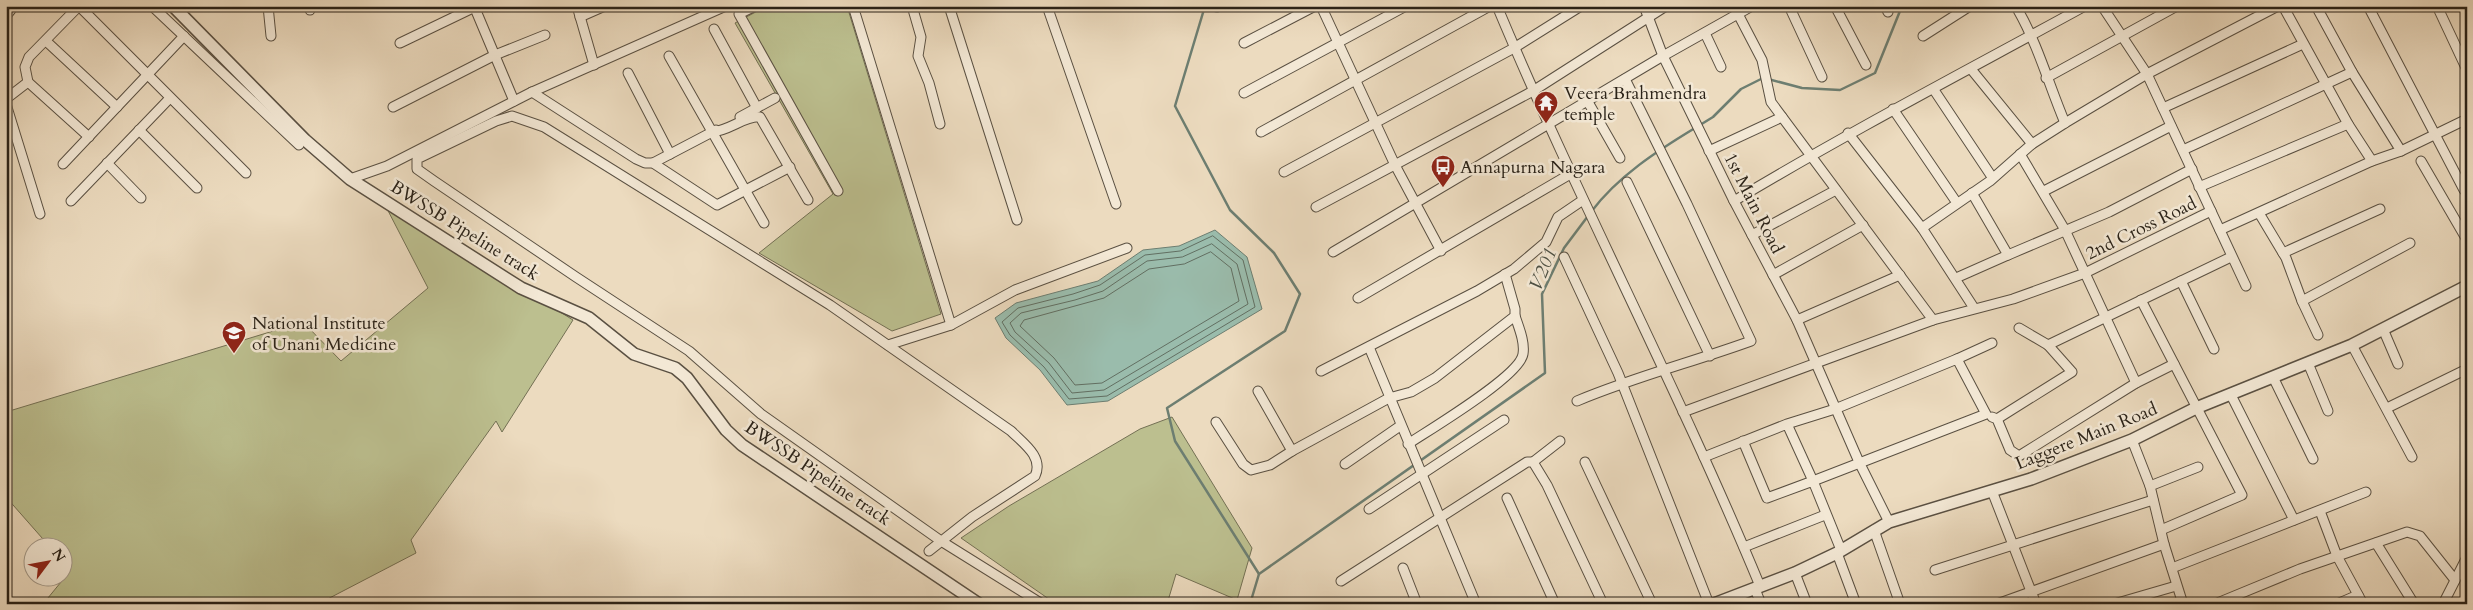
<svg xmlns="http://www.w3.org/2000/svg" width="2473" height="610" viewBox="0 0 2473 610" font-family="Cardo,serif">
<rect width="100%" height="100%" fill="#ecdbbf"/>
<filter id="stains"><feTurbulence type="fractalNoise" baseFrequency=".004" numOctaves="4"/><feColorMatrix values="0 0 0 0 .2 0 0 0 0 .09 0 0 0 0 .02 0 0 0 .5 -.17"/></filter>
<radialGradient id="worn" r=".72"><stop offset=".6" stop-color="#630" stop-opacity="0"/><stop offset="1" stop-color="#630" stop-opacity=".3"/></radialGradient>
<!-- green -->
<g fill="#bcbf8f" stroke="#737054">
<path d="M767 6H847L941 314 892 331 759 253 833 194 735 23Z"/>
<path d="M383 201 573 320 502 432 496 421 411 540 416 553 318 604H43L70 571 63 562 62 548 50 547 6 497V412L303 322 341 361 428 288Z"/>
<path d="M1172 417 1252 548 1237 600 1176 574 1167 604H1056L961 538 1009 506 1140 429Z"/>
</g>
<!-- water -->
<path fill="#9abcac" stroke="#6d7e71" d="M1215 230 1247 257 1262 309 1108 401 1067 405 1040 370 1006 338 995 318 1016 303 1098 281 1143 250 1179 246Z"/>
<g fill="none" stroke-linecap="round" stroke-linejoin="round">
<!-- shore -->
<g stroke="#626f62" stroke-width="1">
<path d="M1213 236 1243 260 1255 307 1107 396 1069 399 1044 367 1010 335 1002 322 1018 308 1073 294 1100 285 1145 255 1180 251Z"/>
<path d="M1212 244 1237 264 1248 304 1104 390 1072 393 1049 363 1015 332 1010 323 1021 313 1075 300 1103 291 1147 261 1182 257Z"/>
<path d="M1211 252 1231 268 1239 301 1102 383 1075 385 1054 358 1020 326 1024 320 1104 298 1149 269 1184 264Z"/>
</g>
<!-- stream -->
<g stroke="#6d7e71" stroke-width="2.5">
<path d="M1205 6 1175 106 1230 210 1274 253 1300 294 1285 331 1167 408 1175 441 1259 574"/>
<path d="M1768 79 1802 88 1840 90 1875 73 1902 6"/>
<path d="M1700 125 1713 117 1741 89 1763 78"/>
<path d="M1591 212C1618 176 1657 151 1695 128"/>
<path d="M1250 604 1259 574 1545 373 1542 294 1564 248 1588 216"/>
</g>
<defs>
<g id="minor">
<path d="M79 6 246 173"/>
<path d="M152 6 299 145"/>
<path d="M268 6 271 36"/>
<path d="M310 6V10"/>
<path d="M474 6 514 101"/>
<path d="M577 6 594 65"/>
<path d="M755 6 739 14 838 191"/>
<path d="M853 6 951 325 1015 290 1127 248"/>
<path d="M912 6 921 37 918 56 929 83 940 124"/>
<path d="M949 6 1017 220"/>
<path d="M1047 6 1116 204"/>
<path d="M1321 6 1395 165 1441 251"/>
<path d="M1497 6C1579 202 1679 390 1760 586"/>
<path d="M1644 6 1663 56 1734 201 1797 320 1859 462 1889 522"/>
<path d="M1789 6 1822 77"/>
<path d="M1835 6 1866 65"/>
<path d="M1885 6 1888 12"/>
<path d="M2102 6 2147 74 2246 286"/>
<path d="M2283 6 2348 124 2372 161"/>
<path d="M2316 6 2352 72 2401 151"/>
<path d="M2368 6 2464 190 2467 188"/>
<path d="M2437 6 2467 70"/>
<path d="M1217 7V6"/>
<path d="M2018 10C2038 45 2049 85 2065 123"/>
<path d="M1738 14 1762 60 1771 102 1933 320"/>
<path d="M6 16 14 6"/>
<path d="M580 17 605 6"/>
<path d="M714 29 757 108"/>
<path d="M1705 33 1721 67"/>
<path d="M1923 36 1970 6"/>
<path d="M46 41 117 107"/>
<path d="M400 43 477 6"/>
<path d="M1244 43 1315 6"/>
<path d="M669 56 764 223"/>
<path d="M1971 69 2032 144"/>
<path d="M628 73 670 154"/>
<path d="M2046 78 2177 6"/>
<path d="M28 82 89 137"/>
<path d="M1934 90 1992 177"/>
<path d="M532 92 636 159 645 163H653L717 205 790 167"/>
<path d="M1244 93 1406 6"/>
<path d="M6 99 28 82 25 67 29 57 79 6"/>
<path d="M1588 102 1620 158"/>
<path d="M6 104 40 214"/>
<path d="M393 107 495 55 545 35"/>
<path d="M2163 108 2303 44"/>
<path d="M1893 109 1957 203"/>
<path d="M740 117 775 98"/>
<path d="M139 130 197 188"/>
<path d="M712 132C729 131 746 115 760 117L808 200"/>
<path d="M1261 132 1490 6"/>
<path d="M1848 133 1922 228 1974 308"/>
<path d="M2183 150 2352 72"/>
<path d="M1709 151 1782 117"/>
<path d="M2020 154 2065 230 2136 383"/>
<path d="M2421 161 2467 240"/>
<path d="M107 163 141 198"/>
<path d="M653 163 716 130"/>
<path d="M63 164 184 36"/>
<path d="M1284 172 1514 48 1581 6"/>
<path d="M350 179 387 166 532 92 726 6"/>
<path d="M1627 182 1710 356"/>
<path d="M2199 187 2348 124"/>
<path d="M2044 191 2171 126"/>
<path d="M1972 193 2008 255 2109 212 2192 169"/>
<path d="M71 201 170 98"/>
<path d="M1734 201C1849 132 1968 70 2085 6"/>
<path d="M1316 207 1533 91 1666 6"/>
<path d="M2259 213 2286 258 2302 301 2410 243"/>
<path d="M1922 228 1990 181 2032 144 2065 123 2147 74 2278 6"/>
<path d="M2220 230 2372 161 2401 151 2467 119"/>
<path d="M1752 235 1836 190"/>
<path d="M1333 252 1663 56 1752 6"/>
<path d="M2283 253 2380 209"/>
<path d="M1564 257 1618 373 1709 604"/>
<path d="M1773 275 1863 225"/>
<path d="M1956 278 2008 255"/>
<path d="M2181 281 2214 349"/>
<path d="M1358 298 1572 173"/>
<path d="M2141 300 2242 495 2161 530"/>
<path d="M2302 301 2318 335"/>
<path d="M1797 320 1900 275"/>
<path d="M2019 328 2048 345"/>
<path d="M2383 329 2398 364"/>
<path d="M888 345 951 325"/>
<path d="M2352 345 2412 457"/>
<path d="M1369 347 1476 604"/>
<path d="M1957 359 1992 343"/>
<path d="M2308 363 2328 411"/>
<path d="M1321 371 1477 291 1514 269 1546 242 1558 217 1583 200"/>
<path d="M2273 377 2313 459"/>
<path d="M1258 391 1292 451 1389 398 1411 392 1435 378 1515 316V309L1505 274"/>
<path d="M2231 395 2294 520"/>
<path d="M1577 401C1634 377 1693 362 1751 341L1687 204 1625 79"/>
<path d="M2387 408 2467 369"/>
<path d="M1683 412 1933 320 2013 299 2085 273 2211 211"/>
<path d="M1992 417 1997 419 2010 450 2019 456 2136 383 2174 364"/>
<path d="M1997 419 2072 372 2048 345 2231 257"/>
<path d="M1216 422 1243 464 1251 470 1270 465 1292 451"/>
<path d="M2132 440 2150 486 2164 544 2183 604"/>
<path d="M1743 441 1767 498 1813 481 1841 550"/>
<path d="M1408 444C1429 430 1520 376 1523 354 1525 342 1519 328 1515 316"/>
<path d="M1704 457 1787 424 1835 409 1957 359 1986 414 1813 481 1787 424"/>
<path d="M1533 462 1560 441"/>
<path d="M1585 462 1652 604"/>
<path d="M1345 464 1400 426"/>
<path d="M2150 486 2198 467"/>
<path d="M1992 491 2036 604"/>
<path d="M1507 498 1555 604"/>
<path d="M1369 509 1504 420"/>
<path d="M2320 511 2337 556 2363 604"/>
<path d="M1874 530 1900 604"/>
<path d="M2376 543 2414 604"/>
<path d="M1744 547 1825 515"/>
<path d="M929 551 972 517 1035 476C1044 457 1023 443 1011 431L830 305 544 127 512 116 496 121 417 159V169L434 181 576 277 689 351 761 414 941 541 1042 604"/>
<path d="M1837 553 1856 604"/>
<path d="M1403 568 1417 604"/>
<path d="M2172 568 2366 492"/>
<path d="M1935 570 2153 500"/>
<path d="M1795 573 1807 604"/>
<path d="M1341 581 1527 462H1533L1547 485 1603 604"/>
<path d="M1755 589 1761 604"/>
<path d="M1997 604 2164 544"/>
<path d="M2114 604 2176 586"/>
<path d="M2215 604 2300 569 2407 532 2420 536 2455 580"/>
<path d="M2337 604 2358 595"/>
<path d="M2443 604 2467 557"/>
</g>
<g id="tertiary">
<path d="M173 6 305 140 350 179 521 288 589 318 634 354 675 368 687 378 726 430 742 445 979 604"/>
<path d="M1714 604 1795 573 1837 553 1889 522 2031 479 2132 440 2196 408 2352 345 2467 286"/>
</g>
</defs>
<!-- minor casing -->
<use href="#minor" stroke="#5a5042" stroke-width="11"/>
<!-- tertiary casing -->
<use href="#tertiary" stroke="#5a5042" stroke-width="14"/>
<!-- minor -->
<use href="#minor" stroke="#f3e8d5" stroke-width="9"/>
<!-- tertiary -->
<use href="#tertiary" stroke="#f3e8d5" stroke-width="11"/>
</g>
<!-- icons -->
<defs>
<symbol id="temple-pin" viewBox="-11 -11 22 30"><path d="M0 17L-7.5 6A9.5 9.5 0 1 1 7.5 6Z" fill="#8f2418" stroke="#f3e8d5"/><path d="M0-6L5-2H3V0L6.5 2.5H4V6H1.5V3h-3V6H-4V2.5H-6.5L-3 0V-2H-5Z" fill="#fff"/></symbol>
<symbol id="bus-pin" viewBox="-11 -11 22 30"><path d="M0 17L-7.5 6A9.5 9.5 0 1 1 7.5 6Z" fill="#8f2418" stroke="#f3e8d5"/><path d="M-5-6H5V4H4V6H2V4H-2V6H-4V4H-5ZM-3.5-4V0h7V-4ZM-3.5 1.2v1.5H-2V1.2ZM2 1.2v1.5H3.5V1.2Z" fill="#fff"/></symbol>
<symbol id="university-pin" viewBox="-11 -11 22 30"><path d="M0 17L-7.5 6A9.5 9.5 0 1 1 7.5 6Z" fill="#8f2418" stroke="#f3e8d5"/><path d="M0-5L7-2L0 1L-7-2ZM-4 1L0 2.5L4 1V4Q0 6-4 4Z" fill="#fff"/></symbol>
</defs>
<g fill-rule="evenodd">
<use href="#temple-pin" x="1532" y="89" width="28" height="38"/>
<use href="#bus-pin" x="1429" y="153" width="28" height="38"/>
<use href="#university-pin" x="220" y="319" width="28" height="38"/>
</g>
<g text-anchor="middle" stroke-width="5" stroke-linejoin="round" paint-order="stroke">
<!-- poi labels -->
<g font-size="18" fill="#2a2218" stroke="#f3e8d5" text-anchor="start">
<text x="1564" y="99">Veera Brahmendra<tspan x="1564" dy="21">temple</tspan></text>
<text x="1460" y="173">Annapurna Nagara</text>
<text x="252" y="329">National Institute<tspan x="252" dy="21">of Unani Medicine</tspan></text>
</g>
<!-- street labels -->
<g font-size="18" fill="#2a2218" stroke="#f3e8d5">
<text transform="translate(1754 203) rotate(63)" y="6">1st Main Road</text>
<text transform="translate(2141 228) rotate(-26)" y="6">2nd Cross Road</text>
<text transform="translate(465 230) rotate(32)" y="6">BWSSB Pipeline track</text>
<text transform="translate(2086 436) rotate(-22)" y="6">Laggere Main Road</text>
<text transform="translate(818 473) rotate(34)" y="6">BWSSB Pipeline track</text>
</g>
<!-- water labels -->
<g font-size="19" font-style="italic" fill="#4c5044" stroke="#f3e8d5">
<text transform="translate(1542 269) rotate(-68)" y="7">V201</text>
</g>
</g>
<!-- margin -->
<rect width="2473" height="610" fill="none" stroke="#ecdbbf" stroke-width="25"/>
<rect x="8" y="8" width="2458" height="595" fill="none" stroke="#2a2218" stroke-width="2.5"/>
<rect x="12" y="12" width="2448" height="585" fill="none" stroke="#2a2218"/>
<!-- north arrow -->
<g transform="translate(48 562) rotate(58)"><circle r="24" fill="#f3e8d5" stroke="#a39989"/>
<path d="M0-4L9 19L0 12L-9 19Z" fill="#8f2418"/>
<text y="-8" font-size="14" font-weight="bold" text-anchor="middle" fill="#2a2218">N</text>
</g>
<rect width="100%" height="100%" filter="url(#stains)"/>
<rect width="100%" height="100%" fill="url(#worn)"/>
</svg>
